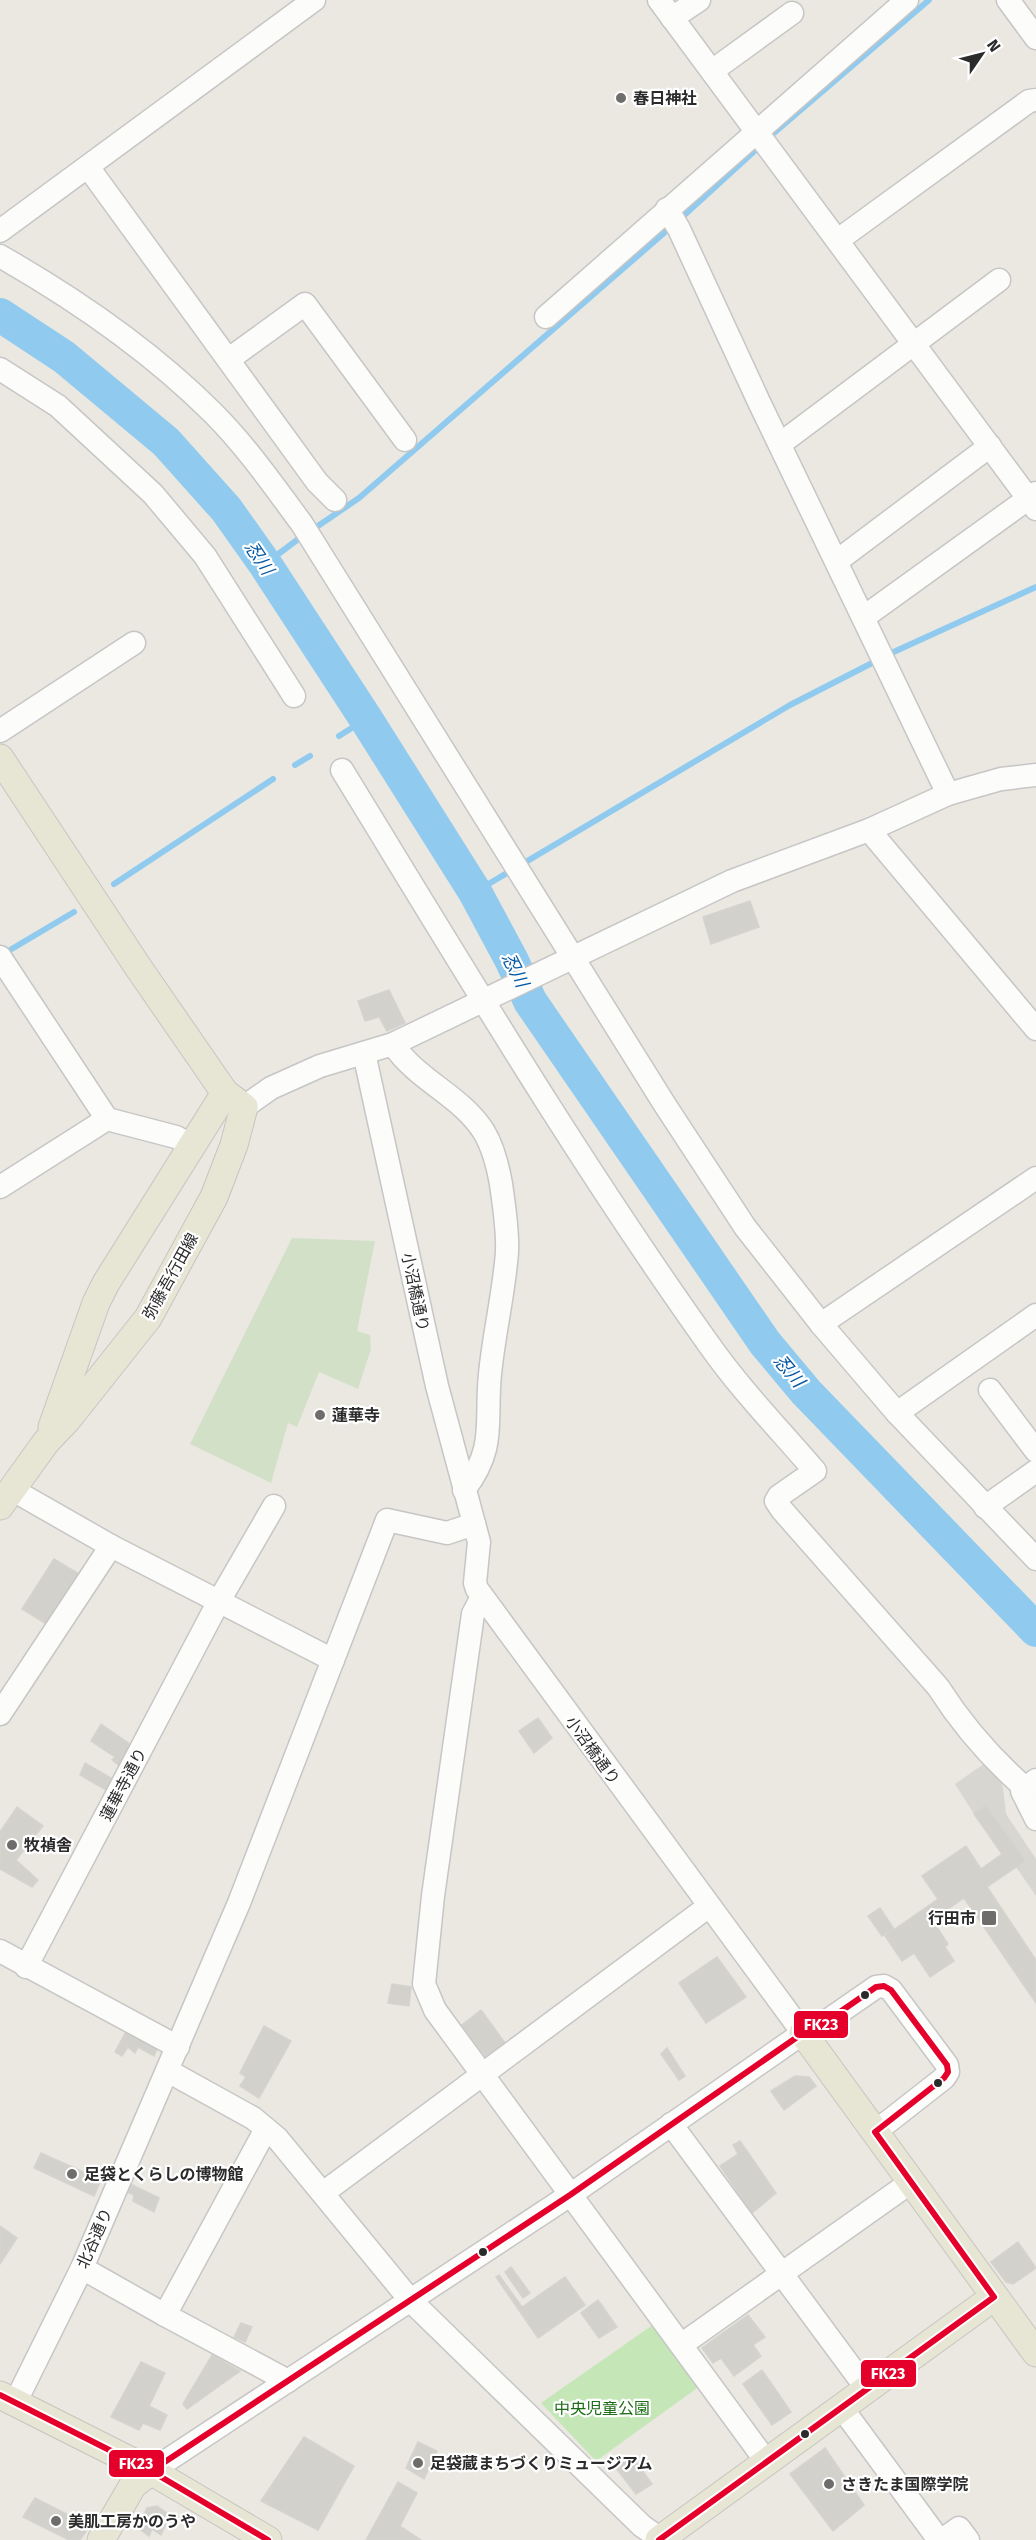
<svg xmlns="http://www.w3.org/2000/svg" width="1036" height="2540" viewBox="0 0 1036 2540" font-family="'Fira Sans','Noto Sans JP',sans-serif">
<rect width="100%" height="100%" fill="#eae8e1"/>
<!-- green -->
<path fill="#c5e7b8" d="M654 2324 700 2386 596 2461 541 2403Z"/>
<!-- cemetery -->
<path fill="#d3e0c8" d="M292 1238 375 1241 357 1331 370 1335 371 1349 358 1389 319 1372 297 1427 288 1423 271 1483 190 1444Z"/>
<!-- plaza -->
<path fill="#d8d6d0" d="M988 1761 999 1774 1003 1788 1006 1814 1036 1859V1896L1016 1867 1025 1861 987 1805 974 1814 955 1784Z"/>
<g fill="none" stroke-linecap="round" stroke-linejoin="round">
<!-- stream -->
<g stroke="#90cbef" stroke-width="6">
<path d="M768 138 929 0"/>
<path d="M680 219 761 145"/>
<path d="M315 528 359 498 672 226"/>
<path d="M265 564 297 540"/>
<path d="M887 655 1036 587"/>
<path d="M339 736 366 719"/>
<path d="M295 765 310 756"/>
<path d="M114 884 273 779"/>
<path d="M475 892 790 705 878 660"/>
<path d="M5 953 74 912"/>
</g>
<!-- river -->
<path stroke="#90cbef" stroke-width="34" d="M0 315 64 357 166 442 226 509 265 564 366 719 475 892 512 961 530 1001 765 1343 806 1392 1036 1630"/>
</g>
<!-- building -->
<g fill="#d3d1cc" stroke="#d5d3cd" stroke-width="1.5">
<path d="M750 901 759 927 711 944 703 917Z"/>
<path d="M389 990 405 1023 387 1031 379 1017 365 1021 358 1001Z"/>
<path d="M54 1559 79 1574 48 1625 22 1609Z"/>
<path d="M538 1718 552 1738 534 1753 519 1731Z"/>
<path d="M101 1724 134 1747 121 1767 112 1760 115 1757 91 1741Z"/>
<path d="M85 1763 111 1778 106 1790 80 1775Z"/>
<path d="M986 1805 1025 1861 987 1887 1036 1960V2003L964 1898 905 1939 914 1953 902 1961 885 1936 938 1899 922 1876 966 1846 981 1869 1002 1854 974 1814Z"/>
<path d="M17 1807 43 1826 16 1860 38 1880 32 1887 0 1869V1832Z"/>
<path d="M880 1908 894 1929 882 1936 868 1916Z"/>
<path d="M932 1920 948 1944 945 1947 954 1961 930 1977 905 1939Z"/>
<path d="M717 1957 746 1997 706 2023 679 1983Z"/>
<path d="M392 1984 411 1987 409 2006 388 2003Z"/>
<path d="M481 2010 505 2043 486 2057 462 2025Z"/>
<path d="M264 2026 291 2041 259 2098 240 2086 246 2077 240 2073Z"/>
<path d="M128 2028 159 2044 154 2056 138 2047 135 2053 128 2047 122 2056 115 2052Z"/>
<path d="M667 2048 685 2076 679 2080 661 2054Z"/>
<path d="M795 2076 809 2077 816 2086 784 2110 771 2091Z"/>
<path d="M740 2141 776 2193 752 2213 720 2166 738 2154 733 2145Z"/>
<path d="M41 2153 101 2180 94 2196 34 2168Z"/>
<path d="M126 2182 159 2198 154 2212 133 2201 134 2195 123 2190Z"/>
<path d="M0 2226 17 2238 0 2264Z"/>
<path d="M1018 2242 1036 2268 1013 2284 1006 2282 991 2262Z"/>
<path d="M511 2267 530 2293 523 2298 505 2272Z"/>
<path d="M499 2275 522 2307 565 2277 585 2305 538 2338 496 2277Z"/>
<path d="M598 2300 617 2327 599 2338 581 2313Z"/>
<path d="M748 2315 765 2337 753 2345 761 2356 734 2376 721 2358 713 2363 702 2348Z"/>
<path d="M241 2323 252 2327 245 2342 234 2337Z"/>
<path d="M212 2355 240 2371 187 2409 183 2404Z"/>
<path d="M141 2362 165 2373 149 2406 167 2415 160 2430 143 2423 139 2430 111 2417Z"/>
<path d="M762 2370 791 2412 772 2425 743 2384Z"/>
<path d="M304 2437 354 2466 318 2530 261 2501Z"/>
<path d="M418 2442 437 2451 424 2479 406 2468Z"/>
<path d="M825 2448 864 2505 833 2531 790 2474Z"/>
<path d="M632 2456 652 2484 636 2494 615 2467Z"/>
<path d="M398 2482 417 2493 400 2526 421 2540H366Z"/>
<path d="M35 2498 90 2526 80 2540H69L23 2517Z"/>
<path d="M157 2506 170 2515 161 2535 152 2529 149 2536 138 2528 147 2508Z"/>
</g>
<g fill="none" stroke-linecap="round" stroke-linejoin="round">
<defs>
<g id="minor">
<path d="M659 0 1036 509"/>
<path d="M1008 0 1036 38"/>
<path d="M672 18 699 0"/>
<path d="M712 71 792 13"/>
<path d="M88 167 317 482 335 500"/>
<path d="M667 209 679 229 759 402 948 794"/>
<path d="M0 231 314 0"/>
<path d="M838 240 1029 101 1036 100"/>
<path d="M0 256C77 300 150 350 213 413 246 446 274 486 302 524L665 1105 745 1227 821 1324 897 1413 1036 1559"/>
<path d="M546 317 907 0"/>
<path d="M229 359 305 304 405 440"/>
<path d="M0 369 58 406 153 494 205 556 294 696"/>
<path d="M780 444 999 280"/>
<path d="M837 561 990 446"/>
<path d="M864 617 1036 493"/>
<path d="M0 731 134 643"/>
<path d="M342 770C461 964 578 1161 710 1346 741 1390 780 1430 815 1471L779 1496 776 1501 782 1510 938 1687C961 1723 992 1759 1024 1787"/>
<path d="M869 830 1036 1029"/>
<path d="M0 957 107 1119"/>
<path d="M393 1044C416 1080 462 1096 484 1132 493 1147 498 1167 501 1184 504 1206 508 1229 507 1252 504 1293 494 1333 490 1374 485 1423 497 1447 464 1490"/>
<path d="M364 1053 437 1386 479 1542 475 1583 477 1589 803 2033"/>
<path d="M244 1107 271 1088 320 1066 393 1044 732 881 869 830 948 794 1001 779 1036 775"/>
<path d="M0 1187 107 1119 176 1137 191 1145"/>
<path d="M821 1324 1036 1178"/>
<path d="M990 1390 1036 1451"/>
<path d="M897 1413 1036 1315"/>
<path d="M13 1490 111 1546 333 1660"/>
<path d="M985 1507 1036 1471"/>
<path d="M482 1597 473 1614 433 1896 424 1984 435 2010 766 2461"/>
<path d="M0 1714 111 1546"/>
<path d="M1036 1780 1022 1791 1036 1819"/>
<path d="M0 1951 178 2047"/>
<path d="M26 1967 219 1601 274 1506"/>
<path d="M168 2071 253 2118 277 2138 411 2301 642 2526 662 2540"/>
<path d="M671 2124 867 2389"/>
<path d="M323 2193 709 1906"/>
<path d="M82 2268 165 2315 288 2381"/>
<path d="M165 2315 266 2129"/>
<path d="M681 2345 911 2182"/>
<path d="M15 2403 82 2268 239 1903 387 1520 447 1533 474 1524"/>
<path d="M841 2407 939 2540"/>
<path d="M151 2471 570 2195 803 2033 824 2023 876 1987 884 1986 891 1990 947 2065 948 2072 944 2078 875 2132"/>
<path d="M942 2540 959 2528 968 2540"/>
</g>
<g id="major">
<path d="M0 758 138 967 225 1093 244 1107 234 1145 214 1197 148 1318 67 1420 46 1442 0 1506"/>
<path d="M52 1427 96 1303 106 1283 225 1093"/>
<path d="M803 2033 1036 2353"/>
<path d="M0 2395 151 2471 268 2540"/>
<path d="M101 2540 133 2485 151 2471"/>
<path d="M659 2540 994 2297"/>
</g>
</defs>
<!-- minor casing -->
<use href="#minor" stroke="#c7c6c6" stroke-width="25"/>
<!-- major casing -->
<use href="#major" stroke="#c5c5c2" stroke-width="29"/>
<!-- minor -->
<use href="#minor" stroke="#fcfcfa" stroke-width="22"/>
<!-- major -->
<use href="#major" stroke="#e7e5d3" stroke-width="27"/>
<defs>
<g id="bus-1">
<path d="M0 2395 151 2471 268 2540"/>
<path d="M151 2471 570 2195 803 2033 824 2023 876 1987 884 1986 891 1990 947 2065 948 2072 944 2078 875 2132 994 2297 659 2540"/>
</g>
</defs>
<!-- bus-1 casing -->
<use href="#bus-1" stroke="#fff" stroke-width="10"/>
<!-- bus-1 -->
<use href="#bus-1" stroke="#e4002b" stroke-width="6"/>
</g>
<!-- markers -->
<g fill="#6e6d6b" stroke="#fff" stroke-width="2">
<circle cx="621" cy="98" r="6"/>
<circle cx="320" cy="1415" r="6"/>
<circle cx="12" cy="1845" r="6"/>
<rect x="981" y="1910" width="16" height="16" rx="3"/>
<circle cx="72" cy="2174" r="6"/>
<circle cx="418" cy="2463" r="6"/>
<circle cx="829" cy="2484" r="6"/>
<circle cx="56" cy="2521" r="6"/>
</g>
<g fill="#2b2b2b" stroke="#fff" stroke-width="2">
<circle cx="865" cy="1995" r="5"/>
<circle cx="938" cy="2083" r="5"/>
<circle cx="483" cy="2252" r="5"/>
<circle cx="805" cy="2434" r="5"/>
</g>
<g text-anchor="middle" stroke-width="4.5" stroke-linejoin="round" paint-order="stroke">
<!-- poi labels -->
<g font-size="16" font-weight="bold" fill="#2b2b2b" stroke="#fff" text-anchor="start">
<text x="633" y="104">春日神社</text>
<text x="332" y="1421">蓮華寺</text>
<text x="24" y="1851">牧禎舎</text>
<text x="976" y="1924" text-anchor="end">行田市</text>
<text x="84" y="2180">足袋とくらしの博物館</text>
<text x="430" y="2469">足袋蔵まちづくりミュージアム</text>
<text x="841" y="2490">さきたま国際学院</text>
<text x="68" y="2527">美肌工房かのうや</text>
</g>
<!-- street labels -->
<g font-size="16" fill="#2b2b2b" stroke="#fff">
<text transform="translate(170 1276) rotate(-61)" y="6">弥藤吾行田線</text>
<text transform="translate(416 1292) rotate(78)" y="6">小沼橋通り</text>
<text transform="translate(593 1750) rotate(54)" y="6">小沼橋通り</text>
<text transform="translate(123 1784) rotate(-62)" y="6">蓮華寺通り</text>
<text transform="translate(94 2238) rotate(-66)" y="6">北谷通り</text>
</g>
<!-- park labels -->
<g font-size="16" fill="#1d6d16" stroke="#fff">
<text x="602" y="2414">中央児童公園</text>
</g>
<!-- water labels -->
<g font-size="18" font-style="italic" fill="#0659a4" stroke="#fff">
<text transform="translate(259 558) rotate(56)" y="6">忍川</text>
<text transform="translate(515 970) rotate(63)" y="6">忍川</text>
<text transform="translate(789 1371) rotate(50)" y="6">忍川</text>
</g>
</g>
<g stroke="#fff" stroke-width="2">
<rect x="793" y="2010" width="56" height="29" rx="6" fill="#e4002b"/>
<rect x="860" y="2359" width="57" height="29" rx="6" fill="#e4002b"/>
<rect x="108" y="2449" width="57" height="29" rx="6" fill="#e4002b"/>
</g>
<g font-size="16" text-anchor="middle" font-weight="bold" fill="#fff">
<text x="821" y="2030">FK23</text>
<text x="888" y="2379">FK23</text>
<text x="136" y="2469">FK23</text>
</g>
<!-- north arrow -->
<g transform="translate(982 54) rotate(55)" stroke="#ffffff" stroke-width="4.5" paint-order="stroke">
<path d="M0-4.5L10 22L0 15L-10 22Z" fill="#2b2b2b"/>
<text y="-9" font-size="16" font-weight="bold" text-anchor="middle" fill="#2b2b2b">N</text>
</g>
</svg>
